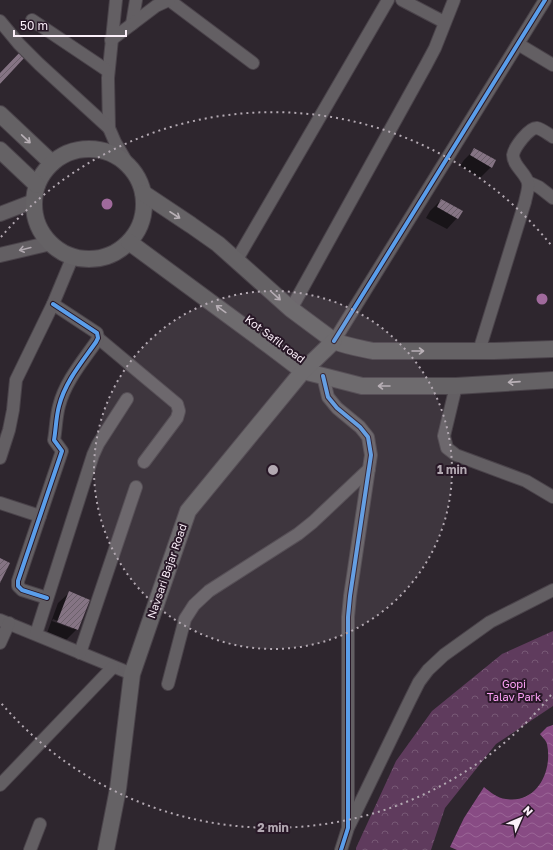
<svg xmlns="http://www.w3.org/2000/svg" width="553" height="850" viewBox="0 0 553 850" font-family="'Golos Text',sans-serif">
<defs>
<pattern id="park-crowns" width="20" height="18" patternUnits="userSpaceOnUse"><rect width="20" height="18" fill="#5f3b5d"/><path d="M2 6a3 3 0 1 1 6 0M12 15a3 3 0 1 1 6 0" fill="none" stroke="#775875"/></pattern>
<pattern id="water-waves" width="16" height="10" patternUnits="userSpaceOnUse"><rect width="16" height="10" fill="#884b84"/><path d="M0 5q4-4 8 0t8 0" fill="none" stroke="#9a6596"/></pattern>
<pattern id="building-hatch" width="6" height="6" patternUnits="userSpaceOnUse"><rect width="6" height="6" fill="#857484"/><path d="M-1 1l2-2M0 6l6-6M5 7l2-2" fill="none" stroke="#6b606a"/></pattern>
</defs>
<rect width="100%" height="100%" fill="#2e262e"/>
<!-- park -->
<path fill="url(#park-crowns)" d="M553 631V706L496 744 445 808 431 850H356V848L396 761 432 711 502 654Z"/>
<!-- water -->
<path fill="url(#water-waves)" d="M553 725V850H457L450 847 464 818 484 787C490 792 497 798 506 799 536 804 553 772 547 744 546 740 542 737 540 734L547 727Z"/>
<!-- shadow -->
<g fill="#0007" fill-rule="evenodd">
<path d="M475 149 495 161 491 167 480 178 460 166 464 160Z"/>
<path d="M441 200 457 218 447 229 426 218 430 211Z"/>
<path d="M69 593 77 629 66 640 47 633 58 603ZM53 619 73 627V629L52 621Z"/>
</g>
<!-- building -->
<g fill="url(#building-hatch)">
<path d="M20 52 25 57 0 84V73Z"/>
<path d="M474 148 496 160 492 168 470 155Z"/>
<path d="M441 199 463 211 458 219 437 207Z"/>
<path d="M0 558 10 563 0 583Z"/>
<path d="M69 591 90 600 78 630 57 622Z"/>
</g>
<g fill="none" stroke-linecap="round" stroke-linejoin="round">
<defs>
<g id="minor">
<path d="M116 0 108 78 109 128 115 142 129 166"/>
<path d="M169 0 253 63"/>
<path d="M402 0 444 22"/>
<path d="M32 20 108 71"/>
<path d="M0 21 19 44 39 64 109 128"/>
<path d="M132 24 136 0"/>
<path d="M111 40 156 6 169 0"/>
<path d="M518 44 553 65"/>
<path d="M528 182 539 187 553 198"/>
<path d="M236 261 388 0"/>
<path d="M291 309 426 65 435 48 454 0"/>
<path d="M98 338 177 404 179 411 177 418 144 462"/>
<path d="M334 341 545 0"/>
<path d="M479 351 525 202C526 196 529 189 528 183 526 173 513 166 513 155 514 148 529 127 537 128 542 129 548 134 553 137"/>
<path d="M323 376 328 397 337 408 360 427 368 437 371 455 350 596 348 617V828L341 850"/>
<path d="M456 386 444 436 447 448 456 455 526 481 553 497"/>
<path d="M0 458 9 430 13 410 16 380 53 304 73 256"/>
<path d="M0 503 40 516"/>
<path d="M47 598 22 590 18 586V581L62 451 54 440C56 429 56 417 59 406 65 382 82 362 96 342L98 338 97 333 53 304"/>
<path d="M0 620 132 674"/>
<path d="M36 634 93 455 98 444 127 399"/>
<path d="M0 643 9 623"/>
<path d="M80 653 136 487"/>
<path d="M168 684 185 619 194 605 209 591 298 534 313 522 369 469"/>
<path d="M0 785 113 667"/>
<path d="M349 826 410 700 419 682 428 670 444 655 490 622 553 590"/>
<path d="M30 850 40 824"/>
</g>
<g id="tertiary">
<path d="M0 214 34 201"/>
<path d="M0 255 51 243"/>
</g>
<g id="secondary">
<path d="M0 114 52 163"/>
<circle cx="89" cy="204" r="55"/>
<path d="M0 150 37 185"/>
<path d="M143 193 191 225 218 244 291 309 334 341C346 346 359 348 373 351H494L553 349"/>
<path d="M129 242 270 346 303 371 323 376 362 386H456L553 380"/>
<path d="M106 850 118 789 132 674 188 511 303 371 334 341"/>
</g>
</defs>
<!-- minor casing -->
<use href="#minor" stroke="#4a434a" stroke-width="14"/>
<!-- tertiary casing -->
<use href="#tertiary" stroke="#4a434a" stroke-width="16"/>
<!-- secondary casing -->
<use href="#secondary" stroke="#4a434a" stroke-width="18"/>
<!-- minor -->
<use href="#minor" stroke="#635f63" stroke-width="12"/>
<!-- tertiary -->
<use href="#tertiary" stroke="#635f63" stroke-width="14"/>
<!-- secondary -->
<use href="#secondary" stroke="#656265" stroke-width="16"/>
<defs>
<g id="cycleway">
<path d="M334 341 545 0"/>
<path d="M323 376 328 397 337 408 360 427 368 437 371 455 350 596 348 617V828L341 850"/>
<path d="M47 598 22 590 18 586V581L62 451 54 440C56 429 56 417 59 406 65 382 82 362 96 342L98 338 97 333 53 304"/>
</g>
</defs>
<!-- cycleway casing -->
<use href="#cycleway" stroke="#281827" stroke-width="6"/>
<!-- cycleway -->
<use href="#cycleway" stroke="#5a9eea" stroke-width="4"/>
</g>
<!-- trees -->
<g fill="#a06a9c">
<circle cx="107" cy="204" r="5.5"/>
<circle cx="542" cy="299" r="5.5"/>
</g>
<!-- one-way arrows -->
<defs><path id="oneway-shaft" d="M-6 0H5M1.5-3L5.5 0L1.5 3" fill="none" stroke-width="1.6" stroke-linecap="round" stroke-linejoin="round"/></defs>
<g stroke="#b8b0b6">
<use href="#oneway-shaft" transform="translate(26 139) rotate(43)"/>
<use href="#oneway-shaft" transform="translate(175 215) rotate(33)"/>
<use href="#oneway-shaft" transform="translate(276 296) rotate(42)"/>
<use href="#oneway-shaft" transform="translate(221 309) rotate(-144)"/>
<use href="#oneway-shaft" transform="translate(418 351)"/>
<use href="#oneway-shaft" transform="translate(514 382) rotate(176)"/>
<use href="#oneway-shaft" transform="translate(384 386) rotate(180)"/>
</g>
<use stroke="#afa7ae" href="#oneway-shaft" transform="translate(25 249) rotate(166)"/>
<!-- distance rings -->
<circle cx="273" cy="470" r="179" fill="#b3a9b2" fill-opacity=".12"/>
<g fill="none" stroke="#b3a9b2" stroke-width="2" stroke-dasharray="2 4">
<circle cx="273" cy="470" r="179"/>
<path d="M551 695A358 358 0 0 1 1 703M1 237A358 358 0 0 1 551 245"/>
</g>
<g text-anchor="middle" stroke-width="4" stroke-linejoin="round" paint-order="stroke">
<!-- street labels -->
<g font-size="11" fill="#fbeff9" stroke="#281827">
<text transform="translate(275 339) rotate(37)" y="4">Kot Safil road</text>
<text transform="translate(167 571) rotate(-71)" y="4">Navsari Bajar Road</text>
</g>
<!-- park labels -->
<g font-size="11" fill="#fda1f6" stroke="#281827">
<text x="514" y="688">Gopi<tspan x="514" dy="13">Talav Park</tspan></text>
</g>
</g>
<circle cx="273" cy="470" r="6" fill="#b3a9b2" stroke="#281827" stroke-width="2"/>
<g font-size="12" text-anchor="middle" font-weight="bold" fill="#b3a9b2" stroke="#281827" stroke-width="4" stroke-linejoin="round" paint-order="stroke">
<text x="452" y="474">1 min</text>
<text x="273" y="832">2 min</text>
</g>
<!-- north arrow -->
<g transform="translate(521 818) rotate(45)" stroke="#281827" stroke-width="3" paint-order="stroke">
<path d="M0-3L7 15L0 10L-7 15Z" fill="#fbeff9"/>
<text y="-6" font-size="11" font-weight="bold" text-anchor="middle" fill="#fbeff9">N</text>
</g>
<!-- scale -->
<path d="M14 30v6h112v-6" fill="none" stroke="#fbeff9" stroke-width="2"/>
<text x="20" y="30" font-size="12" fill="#fbeff9" stroke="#281827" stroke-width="3" paint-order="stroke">50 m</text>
</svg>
